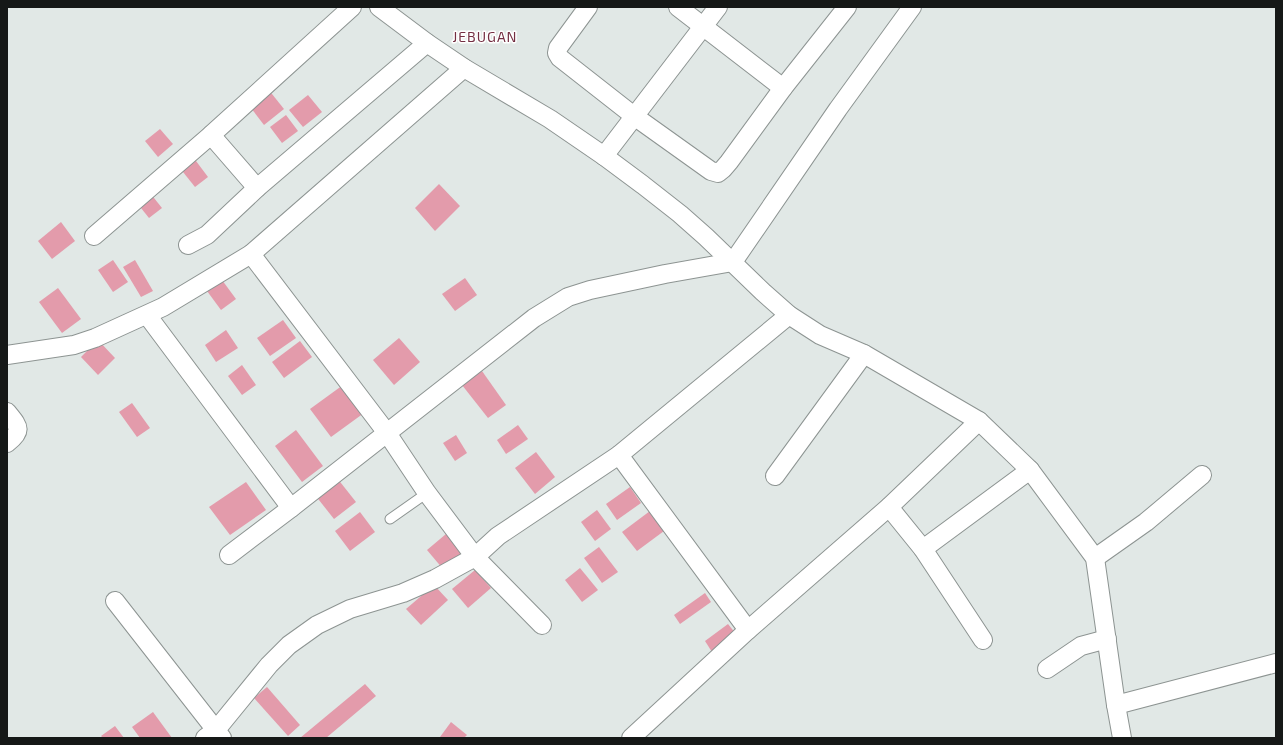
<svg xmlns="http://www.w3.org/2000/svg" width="1283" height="745" viewBox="0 0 1283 745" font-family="'Exo 2',sans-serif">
<rect width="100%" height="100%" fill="#e1e8e6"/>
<!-- building -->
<g fill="#e39bab">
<path d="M268 89 284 109 264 125 248 104Z"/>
<path d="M308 95 322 112 303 127 289 110Z"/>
<path d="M286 115 298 131 282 143 270 127Z"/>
<path d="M160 129 173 144 158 157 145 141Z"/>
<path d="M193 157 208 177 195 187 179 167Z"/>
<path d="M439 184 460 206 435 231 415 208Z"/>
<path d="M150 193 162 208 149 218 137 203Z"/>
<path d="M61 222 75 241 52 259 38 241Z"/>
<path d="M113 260 128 282 113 292 98 270Z"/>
<path d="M135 260 153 291 141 297 123 267Z"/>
<path d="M465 278 477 295 455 311 442 294Z"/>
<path d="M222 280 236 299 221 310 207 291Z"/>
<path d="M58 288 81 319 62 333 39 302Z"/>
<path d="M283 320 296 338 270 356 257 338Z"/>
<path d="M226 330 238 348 216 362 205 345Z"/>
<path d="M399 338 420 362 394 385 373 360Z"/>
<path d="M98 340 115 358 98 375 81 357Z"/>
<path d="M300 341 312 357 284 378 272 362Z"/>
<path d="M242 365 256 385 242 395 228 376Z"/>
<path d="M482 371 506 405 488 418 462 385Z"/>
<path d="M343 385 364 413 331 437 310 409Z"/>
<path d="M132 403 150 428 137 437 119 412Z"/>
<path d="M518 425 528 439 506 454 497 440Z"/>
<path d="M296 430 323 466 302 482 275 446Z"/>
<path d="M456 435 467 453 455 461 443 443Z"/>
<path d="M536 452 555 477 535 494 515 468Z"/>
<path d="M337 478 356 502 334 519 315 495Z"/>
<path d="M246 482 266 510 230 535 209 507Z"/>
<path d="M630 487 641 503 617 520 606 504Z"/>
<path d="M597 510 611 529 595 541 581 522Z"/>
<path d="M650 511 664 531 637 551 622 532Z"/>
<path d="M360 512 375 532 350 551 335 531Z"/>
<path d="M446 534 462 553 443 569 427 550Z"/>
<path d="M599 547 618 572 602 583 584 558Z"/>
<path d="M580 568 598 590 582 602 565 580Z"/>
<path d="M475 570 491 588 468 608 452 589Z"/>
<path d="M434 585 448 600 421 625 406 609Z"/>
<path d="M705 593 711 602 680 624 674 615Z"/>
<path d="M728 624 736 634 712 652 705 641Z"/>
<path d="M365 684 376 696 326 738H300Z"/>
<path d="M267 687 300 725 288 736 254 698Z"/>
<path d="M153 712 172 738H140L132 727Z"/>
<path d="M451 722 467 735 464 738 440 737Z"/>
<path d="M115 726 124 738H103L101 736Z"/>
</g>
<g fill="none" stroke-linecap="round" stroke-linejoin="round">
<defs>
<path id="lane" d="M390 519 427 493"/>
<g id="street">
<path d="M379 7 427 43 464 68 550 119 604 156 643 185 680 214 706 237 763 292 789 315 820 335 864 354 979 421 1030 470 1095 558 1116 705 1122 738"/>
<path d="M588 7 558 48 557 53 560 58 634 116 711 171 718 173 723 169 729 162 783 88 847 7"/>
<path d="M678 7 783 88"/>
<path d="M211 135 257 188"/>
<path d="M604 156 718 7"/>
<path d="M94 236 211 135 352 7"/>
<path d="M188 245 207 235 257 188 427 43"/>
<path d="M251 254 387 433 427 493 475 557 542 625"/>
<path d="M147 315 291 508"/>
<path d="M7 355 74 345 95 338 163 307 251 254 464 68"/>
<path d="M7 412C18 426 24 430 7 443"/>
<path d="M619 455 748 630"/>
<path d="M775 476 864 354"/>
<path d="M889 507 923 549 983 640"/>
<path d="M923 549 1030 470"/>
<path d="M229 555 291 508 534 318 568 297 590 290 665 274 733 262 838 109 912 7"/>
<path d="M1095 558 1146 522 1202 475"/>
<path d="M115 601 222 738"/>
<path d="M1047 669 1081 646 1107 639"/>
<path d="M1116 705 1276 663"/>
<path d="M205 738 216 730 269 665 289 645 317 625 350 609 403 593 435 579 475 557 498 536 619 455 789 315"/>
<path d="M631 738 748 630 889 507 979 421"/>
</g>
</defs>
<!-- lane casing -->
<use href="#lane" stroke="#8d9492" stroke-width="11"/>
<!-- street casing -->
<use href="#street" stroke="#8d9492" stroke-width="20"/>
<!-- lane -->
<use href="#lane" stroke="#fff" stroke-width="9"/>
<!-- street -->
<use href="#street" stroke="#fff" stroke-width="18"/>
</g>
<g text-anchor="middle" stroke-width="3" stroke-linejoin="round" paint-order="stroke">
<!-- quarter labels -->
<g font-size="14" letter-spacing="1" fill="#742e42" stroke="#fff">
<text x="485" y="42">JEBUGAN</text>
</g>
</g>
<!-- border -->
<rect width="1283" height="745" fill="none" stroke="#151817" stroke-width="16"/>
</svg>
